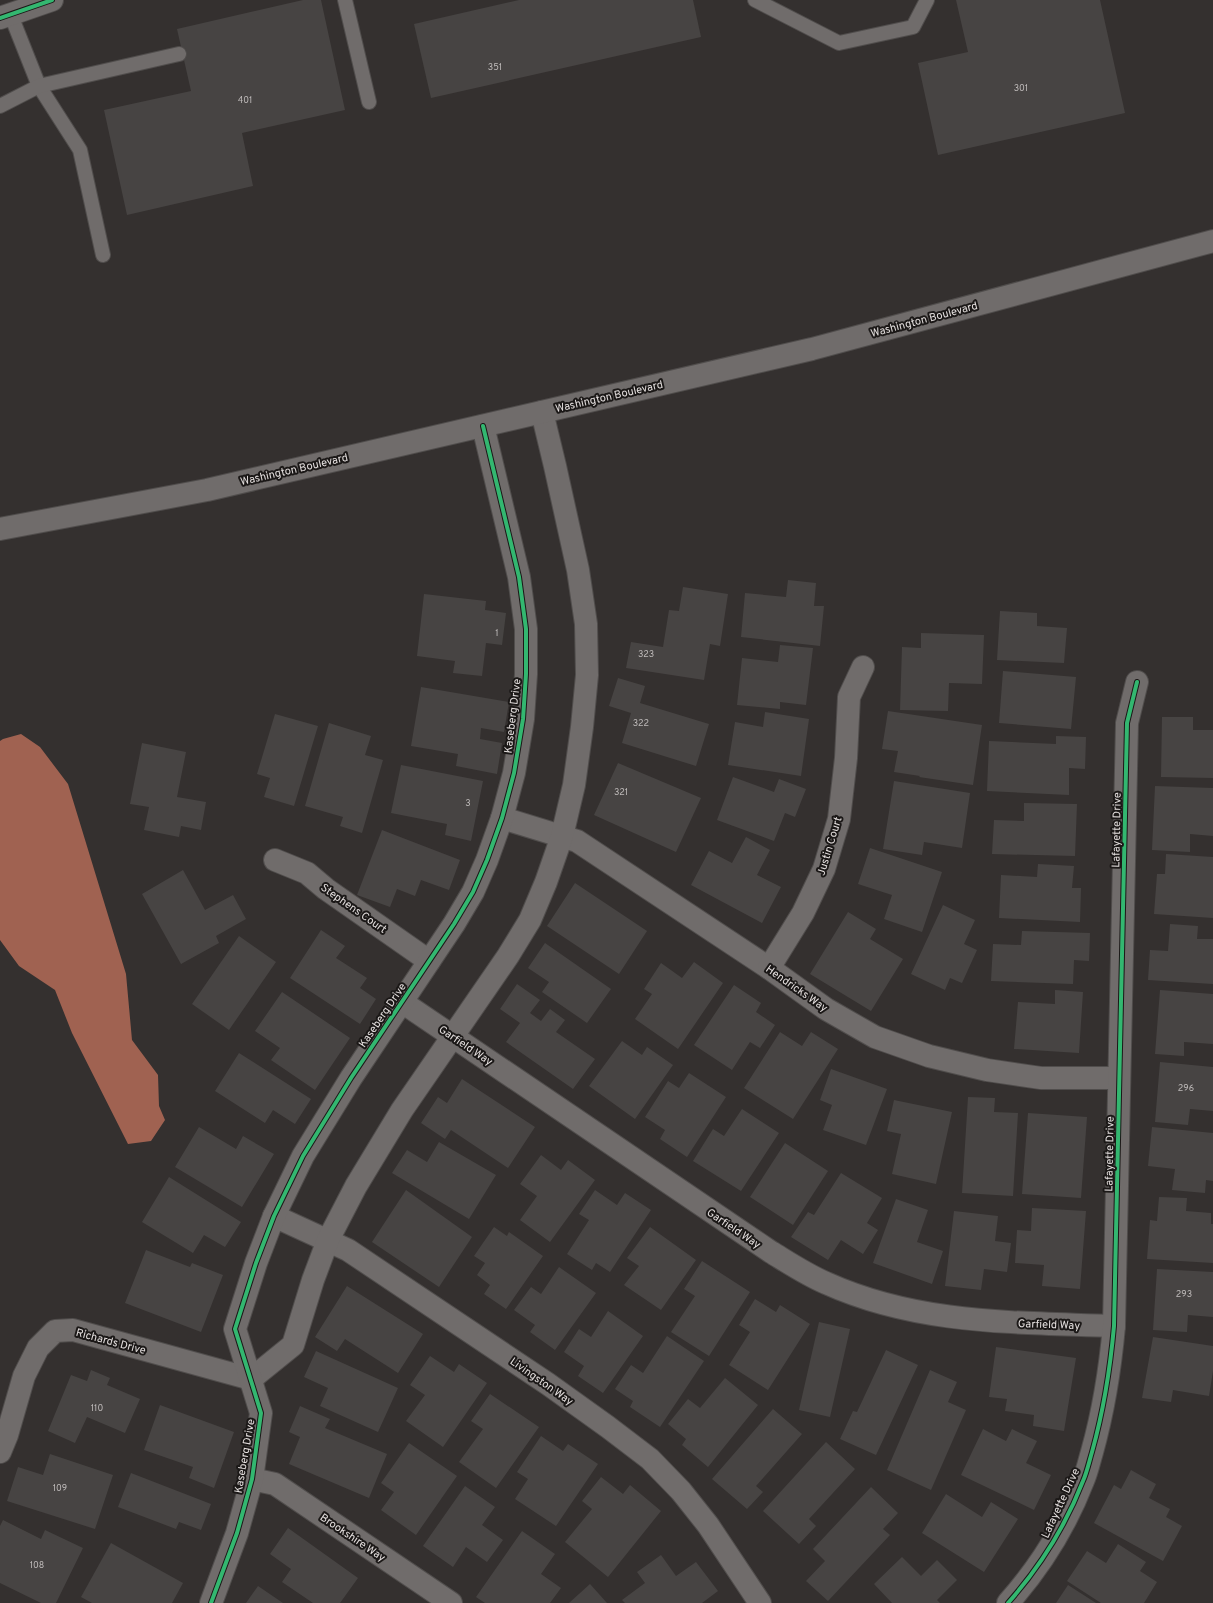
<svg xmlns="http://www.w3.org/2000/svg" width="1213" height="1603" viewBox="0 0 1213 1603" font-family="Overpass,sans-serif">
<rect width="100%" height="100%" fill="#34302f"/>
<!-- water -->
<path fill="#a06251" d="M21 734 40 747 68 784 126 974 132 1040 158 1075 159 1106 165 1120 151 1141 128 1144 72 1033 55 990 19 966 0 940V741L3 739Z"/>
<!-- building -->
<g fill="#474443">
<path d="M303 0H321L345 110 242 133 253 186 127 215 104 110 191 91 177 29Z"/>
<path d="M519 0H693L701 37 431 98 414 24Z"/>
<path d="M956 0H1100L1125 113 938 155 918 63 968 52Z"/>
<path d="M788 580 816 583 814 606H824L820 646 741 637 745 593 786 597Z"/>
<path d="M683 587 728 594 720 646 710 644 704 680 626 668 631 642 663 647 669 610 679 611Z"/>
<path d="M424 594 486 601 485 610 506 613 502 645 486 643 482 676 453 673 455 661 417 656Z"/>
<path d="M1000 611 1037 613V626L1067 628 1064 663 997 660Z"/>
<path d="M921 633 984 635 982 684 949 683 948 711 900 710 902 647 921 648Z"/>
<path d="M780 645 813 648 806 705 780 702V709L737 705 742 658 778 662Z"/>
<path d="M1003 671 1076 677 1071 729 999 723Z"/>
<path d="M618 678 645 686 640 703 709 724 696 766 622 743 631 713 609 706Z"/>
<path d="M421 687 509 702 504 732 481 728 480 739 502 743 497 774 456 766 458 754 411 746Z"/>
<path d="M888 711 982 725 973 785 919 777 920 776 894 772 898 751 882 749Z"/>
<path d="M765 712 809 719 801 776 728 765 735 722 763 727Z"/>
<path d="M275 714 318 726 294 806 264 797 270 778 257 774Z"/>
<path d="M1162 717H1193V730H1213V778L1161 777Z"/>
<path d="M329 723 371 736 365 755 383 760 362 833 340 826 343 817 305 806Z"/>
<path d="M1056 736 1086 737 1085 769 1069 768V795L987 791 989 741 1056 744Z"/>
<path d="M142 743 186 752 177 797 206 802 201 830 181 826 179 837 144 830 149 807 130 804Z"/>
<path d="M618 763 701 798 676 852 594 815Z"/>
<path d="M401 765 483 781 471 841 445 835 447 824 391 813Z"/>
<path d="M733 777 774 792 779 779 806 789 795 817 785 813 774 841 717 820Z"/>
<path d="M894 781 970 793 962 848 924 842 922 855 883 849Z"/>
<path d="M1155 786 1213 788V836L1190 834V852L1152 850Z"/>
<path d="M1024 803 1077 804 1075 856 992 854 994 820 1024 821Z"/>
<path d="M382 830 460 860 449 890 421 880 415 896 397 889 390 907 357 895Z"/>
<path d="M746 837 770 850 757 875 781 887 762 923 691 885 709 851 732 863Z"/>
<path d="M870 848 942 872 922 932 884 919 892 895 858 884Z"/>
<path d="M1166 854 1213 857V918L1154 914 1157 874H1165Z"/>
<path d="M1038 864 1074 866 1072 888H1081L1080 922 999 918 1001 875 1037 877Z"/>
<path d="M183 870 205 910 233 895 246 919 216 936 219 943 181 964 142 894Z"/>
<path d="M575 883 647 931 619 974 547 926Z"/>
<path d="M943 905 975 920 964 944 977 950 962 983 950 978 945 990 911 974Z"/>
<path d="M848 912 876 929 870 939 903 959 871 1011 810 974Z"/>
<path d="M1170 924 1198 926 1197 939H1213V984L1148 980 1150 950 1168 951Z"/>
<path d="M321 930 345 946 336 958 367 978 360 988 376 999 360 1024 290 978Z"/>
<path d="M1022 931 1090 933 1089 961 1074 960 1073 984 991 981 993 944 1021 945Z"/>
<path d="M239 936 276 962 229 1030 192 1004Z"/>
<path d="M545 943 611 989 587 1023 542 992 549 982 528 968Z"/>
<path d="M694 962 723 983 678 1049 635 1019 652 994 644 989 661 963 682 978Z"/>
<path d="M517 984 540 1000 530 1013 541 1021 550 1009 565 1020 556 1032 595 1059 573 1089 506 1042 520 1023 500 1009Z"/>
<path d="M734 985 761 1003 756 1012 775 1025 760 1048 750 1042 732 1070 694 1045Z"/>
<path d="M1055 990 1083 992 1079 1053 1014 1049 1018 1002 1055 1004Z"/>
<path d="M1160 990 1213 994V1044L1184 1042V1056L1155 1054Z"/>
<path d="M282 992 350 1038 315 1090 271 1060 280 1048 255 1031Z"/>
<path d="M780 1032 802 1046 811 1032 838 1049 793 1119 744 1088Z"/>
<path d="M622 1041 642 1055 647 1047 673 1065 635 1119 589 1086Z"/>
<path d="M239 1053 311 1099 295 1124 273 1110 265 1123 215 1091Z"/>
<path d="M1160 1062 1213 1067V1111L1190 1109 1188 1125 1155 1122Z"/>
<path d="M831 1069 887 1089 866 1145 823 1130 832 1105 820 1100Z"/>
<path d="M689 1073 726 1097 687 1157 660 1139 665 1130 645 1117 668 1081 679 1088Z"/>
<path d="M462 1079 535 1127 508 1168 451 1130 445 1139 421 1123 438 1097 447 1103Z"/>
<path d="M968 1097 995 1098 994 1112 1018 1113 1013 1196 962 1193Z"/>
<path d="M894 1100 952 1112 936 1184 892 1174 901 1134 887 1131Z"/>
<path d="M742 1109 779 1133 741 1191 693 1161 713 1129 724 1136Z"/>
<path d="M1028 1113 1087 1117 1081 1198 1022 1194Z"/>
<path d="M199 1127 236 1149 243 1136 274 1154 242 1207 175 1167Z"/>
<path d="M1152 1127 1213 1133V1181L1206 1180 1205 1193 1172 1190 1175 1169 1148 1166Z"/>
<path d="M439 1142 496 1175 469 1219 392 1173 407 1150 427 1162Z"/>
<path d="M785 1143 828 1171 793 1225 750 1197Z"/>
<path d="M541 1155 561 1170 568 1160 595 1180 550 1242 520 1220 537 1196 520 1184Z"/>
<path d="M841 1173 882 1198 867 1223 878 1230 863 1254 841 1240 828 1260 791 1237 808 1212 814 1215Z"/>
<path d="M169 1177 241 1222 225 1247 204 1235 193 1253 142 1222Z"/>
<path d="M406 1190 472 1237 439 1287 372 1242Z"/>
<path d="M595 1190 617 1205 625 1193 651 1210 610 1272 596 1263 592 1270 567 1254 589 1220 579 1214Z"/>
<path d="M1159 1197 1187 1198 1186 1211 1211 1213V1224H1213V1263L1147 1259 1150 1220 1157 1221Z"/>
<path d="M896 1199 928 1210 917 1242 943 1251 932 1284 873 1263Z"/>
<path d="M1032 1208 1086 1211 1080 1289 1042 1286 1044 1265 1015 1263 1017 1230 1031 1231Z"/>
<path d="M954 1211 998 1216 995 1241 1011 1243 1007 1272 984 1269 981 1290 945 1286Z"/>
<path d="M494 1227 507 1236 509 1232 543 1256 506 1309 484 1294 490 1285 477 1275 485 1263 474 1256Z"/>
<path d="M650 1227 696 1260 661 1310 624 1285 639 1266 627 1258Z"/>
<path d="M146 1250 190 1267 192 1263 223 1275 201 1332 125 1303Z"/>
<path d="M702 1261 750 1292 709 1356 671 1332 695 1296 684 1289Z"/>
<path d="M559 1267 596 1293 555 1350 530 1332 535 1325 514 1310 531 1287 541 1294Z"/>
<path d="M1157 1269 1213 1272V1317L1188 1315 1187 1332 1153 1330Z"/>
<path d="M347 1286 423 1334 398 1373 345 1339 337 1351 315 1337Z"/>
<path d="M755 1299 776 1312 780 1305 810 1324 768 1390 729 1365 750 1332 739 1325Z"/>
<path d="M608 1311 643 1336 603 1393 578 1376 584 1366 564 1352 579 1329 591 1337Z"/>
<path d="M819 1322 850 1329 830 1417 799 1410Z"/>
<path d="M667 1336 704 1361 660 1427 630 1407 633 1401 615 1389 631 1365 643 1373Z"/>
<path d="M1153 1337 1213 1346V1371L1209 1396 1173 1390 1171 1402 1142 1398Z"/>
<path d="M996 1347 1076 1358 1064 1431 1033 1426 1034 1415 1005 1411 1007 1399 989 1397Z"/>
<path d="M886 1350 918 1365 876 1455 840 1439 853 1411 857 1412Z"/>
<path d="M316 1351 398 1388 378 1432 320 1406 328 1388 304 1377Z"/>
<path d="M430 1356 454 1372 459 1364 487 1383 443 1447 406 1421 425 1395 410 1385Z"/>
<path d="M91 1370 110 1378 107 1385 140 1399 125 1433 87 1417 75 1443 48 1431 71 1375 87 1381Z"/>
<path d="M930 1370 957 1382 948 1402 966 1410 931 1490 887 1470Z"/>
<path d="M725 1378 758 1405 708 1467 682 1445 686 1439 668 1424 688 1399 700 1408Z"/>
<path d="M490 1394 539 1427 496 1488 459 1462 483 1429 471 1421Z"/>
<path d="M160 1405 234 1432 214 1488 189 1478 193 1467 144 1450Z"/>
<path d="M300 1406 330 1419 325 1428 387 1454 369 1498 289 1464 300 1437 289 1432Z"/>
<path d="M773 1409 802 1434 756 1486 763 1492 747 1509 712 1479Z"/>
<path d="M983 1429 1006 1441 1012 1429 1037 1441 1026 1463 1051 1475 1034 1510 961 1475Z"/>
<path d="M541 1436 563 1451 568 1444 598 1464 556 1526 515 1499 528 1479 517 1472Z"/>
<path d="M826 1442 855 1469 809 1519 816 1526 799 1544 763 1511Z"/>
<path d="M409 1443 457 1476 416 1535 381 1510 394 1492 381 1483Z"/>
<path d="M50 1454 113 1475 95 1529 7 1501 18 1467 43 1475Z"/>
<path d="M1131 1470 1156 1484 1149 1498 1170 1509 1166 1517 1182 1526 1163 1561 1094 1523 1114 1485 1121 1489Z"/>
<path d="M131 1473 211 1504 201 1530 179 1522 176 1529 118 1507Z"/>
<path d="M601 1477 623 1494 630 1485 661 1511 608 1577 565 1542 592 1509 582 1501Z"/>
<path d="M465 1486 495 1507 482 1525 503 1540 487 1562 466 1547 453 1567 423 1546Z"/>
<path d="M871 1487 898 1513 883 1529 890 1535 828 1601 806 1581 825 1561 813 1549Z"/>
<path d="M946 1494 982 1517 991 1502 1018 1519 984 1572 922 1533Z"/>
<path d="M3 1520 41 1539 45 1530 83 1548 56 1603H41L0 1583V1526Z"/>
<path d="M288 1528 358 1578 340 1603H313L282 1582 291 1569 270 1554Z"/>
<path d="M522 1531 555 1554 541 1574 561 1588 550 1603H485L476 1597Z"/>
<path d="M111 1543 183 1583 172 1603H92L81 1597Z"/>
<path d="M1118 1544 1146 1562 1140 1571 1157 1582 1144 1603H1101L1067 1581 1087 1551 1106 1563Z"/>
<path d="M661 1555 676 1576 696 1562 718 1591 702 1603H625L622 1600 645 1583 637 1572Z"/>
<path d="M902 1557 921 1576 937 1560 957 1580 937 1600 940 1603H892L874 1584Z"/>
<path d="M590 1584 607 1603H569Z"/>
<path d="M1068 1585 1096 1603H1056Z"/>
<path d="M258 1586 283 1603H246Z"/>
</g>
<g fill="none" stroke-linecap="round" stroke-linejoin="round">
<defs>
<g id="lane">
<path d="M345 0 369 102"/>
<path d="M755 0 839 43 913 27 927 0"/>
<path d="M10 13 39 86 80 150 103 255"/>
<path d="M0 106 39 86 179 54"/>
</g>
<g id="street">
<path d="M0 18 52 0"/>
<path d="M502 818 577 841 769 968 826 1009 875 1037 929 1056 987 1070 1041 1078H1119"/>
<path d="M275 860 307 873 326 889 429 961"/>
<path d="M769 968 803 913 824 869 839 819 846 758 849 697 863 667"/>
<path d="M402 1002 771 1252C789 1263 807 1275 826 1283 919 1325 1016 1322 1114 1326"/>
<path d="M274 1216 348 1250 548 1384 608 1427 650 1459 681 1491 708 1525 760 1603"/>
<path d="M251 1379 293 1345 313 1280 328 1240 356 1186 402 1110 508 956 530 920 546 882 562 836 574 785 582 727 587 675 586 624 578 570 555 466 542 412"/>
<path d="M0 1452 7 1435 24 1376 38 1348 55 1331 73 1330 251 1379"/>
<path d="M252 1479 275 1484 451 1603"/>
<path d="M211 1603 237 1533 252 1479 261 1413 235 1329 256 1263 274 1216 303 1156 351 1078 454 924 473 892 487 860 502 818 514 773 523 719 526 674V629L519 577 483 426"/>
<path d="M1008 1603C1039 1568 1066 1525 1083 1481 1087 1472 1089 1462 1092 1452 1104 1409 1110 1371 1114 1326L1127 723 1137 682"/>
</g>
<path id="secondary" d="M0 529 207 490 812 349 1213 241"/>
</defs>
<!-- lane casing -->
<use href="#lane" stroke="#504d4c" stroke-width="16"/>
<!-- street casing -->
<use href="#street" stroke="#504d4c" stroke-width="24"/>
<!-- secondary casing -->
<use href="#secondary" stroke="#504d4c" stroke-width="24"/>
<!-- lane -->
<use href="#lane" stroke="#706c6b" stroke-width="14"/>
<!-- street -->
<use href="#street" stroke="#706c6b" stroke-width="22"/>
<!-- secondary -->
<use href="#secondary" stroke="#706c6b" stroke-width="22"/>
<defs>
<g id="cycleway">
<path d="M0 18 52 0"/>
<path d="M211 1603 237 1533 252 1479 261 1413 235 1329 256 1263 274 1216 303 1156 351 1078 454 924 473 892 487 860 502 818 514 773 523 719 526 674V629L519 577 483 426"/>
<path d="M1008 1603C1039 1568 1066 1525 1083 1481 1087 1472 1089 1462 1092 1452 1104 1409 1110 1371 1114 1326L1127 723 1137 682"/>
</g>
</defs>
<!-- cycleway casing -->
<use href="#cycleway" stroke="#1b1817" stroke-width="6"/>
<!-- cycleway -->
<use href="#cycleway" stroke="#33b770" stroke-width="4"/>
</g>
<g text-anchor="middle" stroke-width="4" stroke-linejoin="round" paint-order="stroke">
<!-- number labels -->
<g font-size="9" fill="#bebab9">
<text x="495" y="70">351</text>
<text x="1021" y="91">301</text>
<text x="245" y="103">401</text>
<text x="497" y="636">1</text>
<text x="646" y="657">323</text>
<text x="641" y="726">322</text>
<text x="621" y="795">321</text>
<text x="468" y="806">3</text>
<text x="1186" y="1091">296</text>
<text x="1184" y="1297">293</text>
<text x="97" y="1411">110</text>
<text x="60" y="1491">109</text>
<text x="37" y="1568">108</text>
</g>
<!-- street labels -->
<g font-size="11" fill="#e6e1e0" stroke="#1b1817">
<text transform="translate(924 319) rotate(-15)" y="4">Washington Boulevard</text>
<text transform="translate(609 396) rotate(-13)" y="4">Washington Boulevard</text>
<text transform="translate(294 469) rotate(-13)" y="4">Washington Boulevard</text>
<text transform="translate(512 716) rotate(-83)" y="4">Kaseberg Drive</text>
<text transform="translate(1116 830) rotate(-89)" y="4">Lafayette Drive</text>
<text transform="translate(829 846) rotate(-73)" y="4">Justin Court</text>
<text transform="translate(354 908) rotate(35)" y="4">Stephens Court</text>
<text transform="translate(797 988) rotate(35)" y="4">Hendricks Way</text>
<text transform="translate(382 1015) rotate(-56)" y="4">Kaseberg Drive</text>
<text transform="translate(466 1045) rotate(34)" y="4">Garfield Way</text>
<text transform="translate(1109 1154) rotate(-89)" y="4">Lafayette Drive</text>
<text transform="translate(734 1228) rotate(34)" y="4">Garfield Way</text>
<text transform="translate(1049 1324) rotate(2)" y="4">Garfield Way</text>
<text transform="translate(111 1341) rotate(15)" y="4">Richards Drive</text>
<text transform="translate(542 1381) rotate(35)" y="4">Livingston Way</text>
<text transform="translate(244 1456) rotate(-80)" y="4">Kaseberg Drive</text>
<text transform="translate(1060 1503) rotate(-65)" y="4">Lafayette Drive</text>
<text transform="translate(353 1537) rotate(34)" y="4">Brookshire Way</text>
</g>
</g>
</svg>
